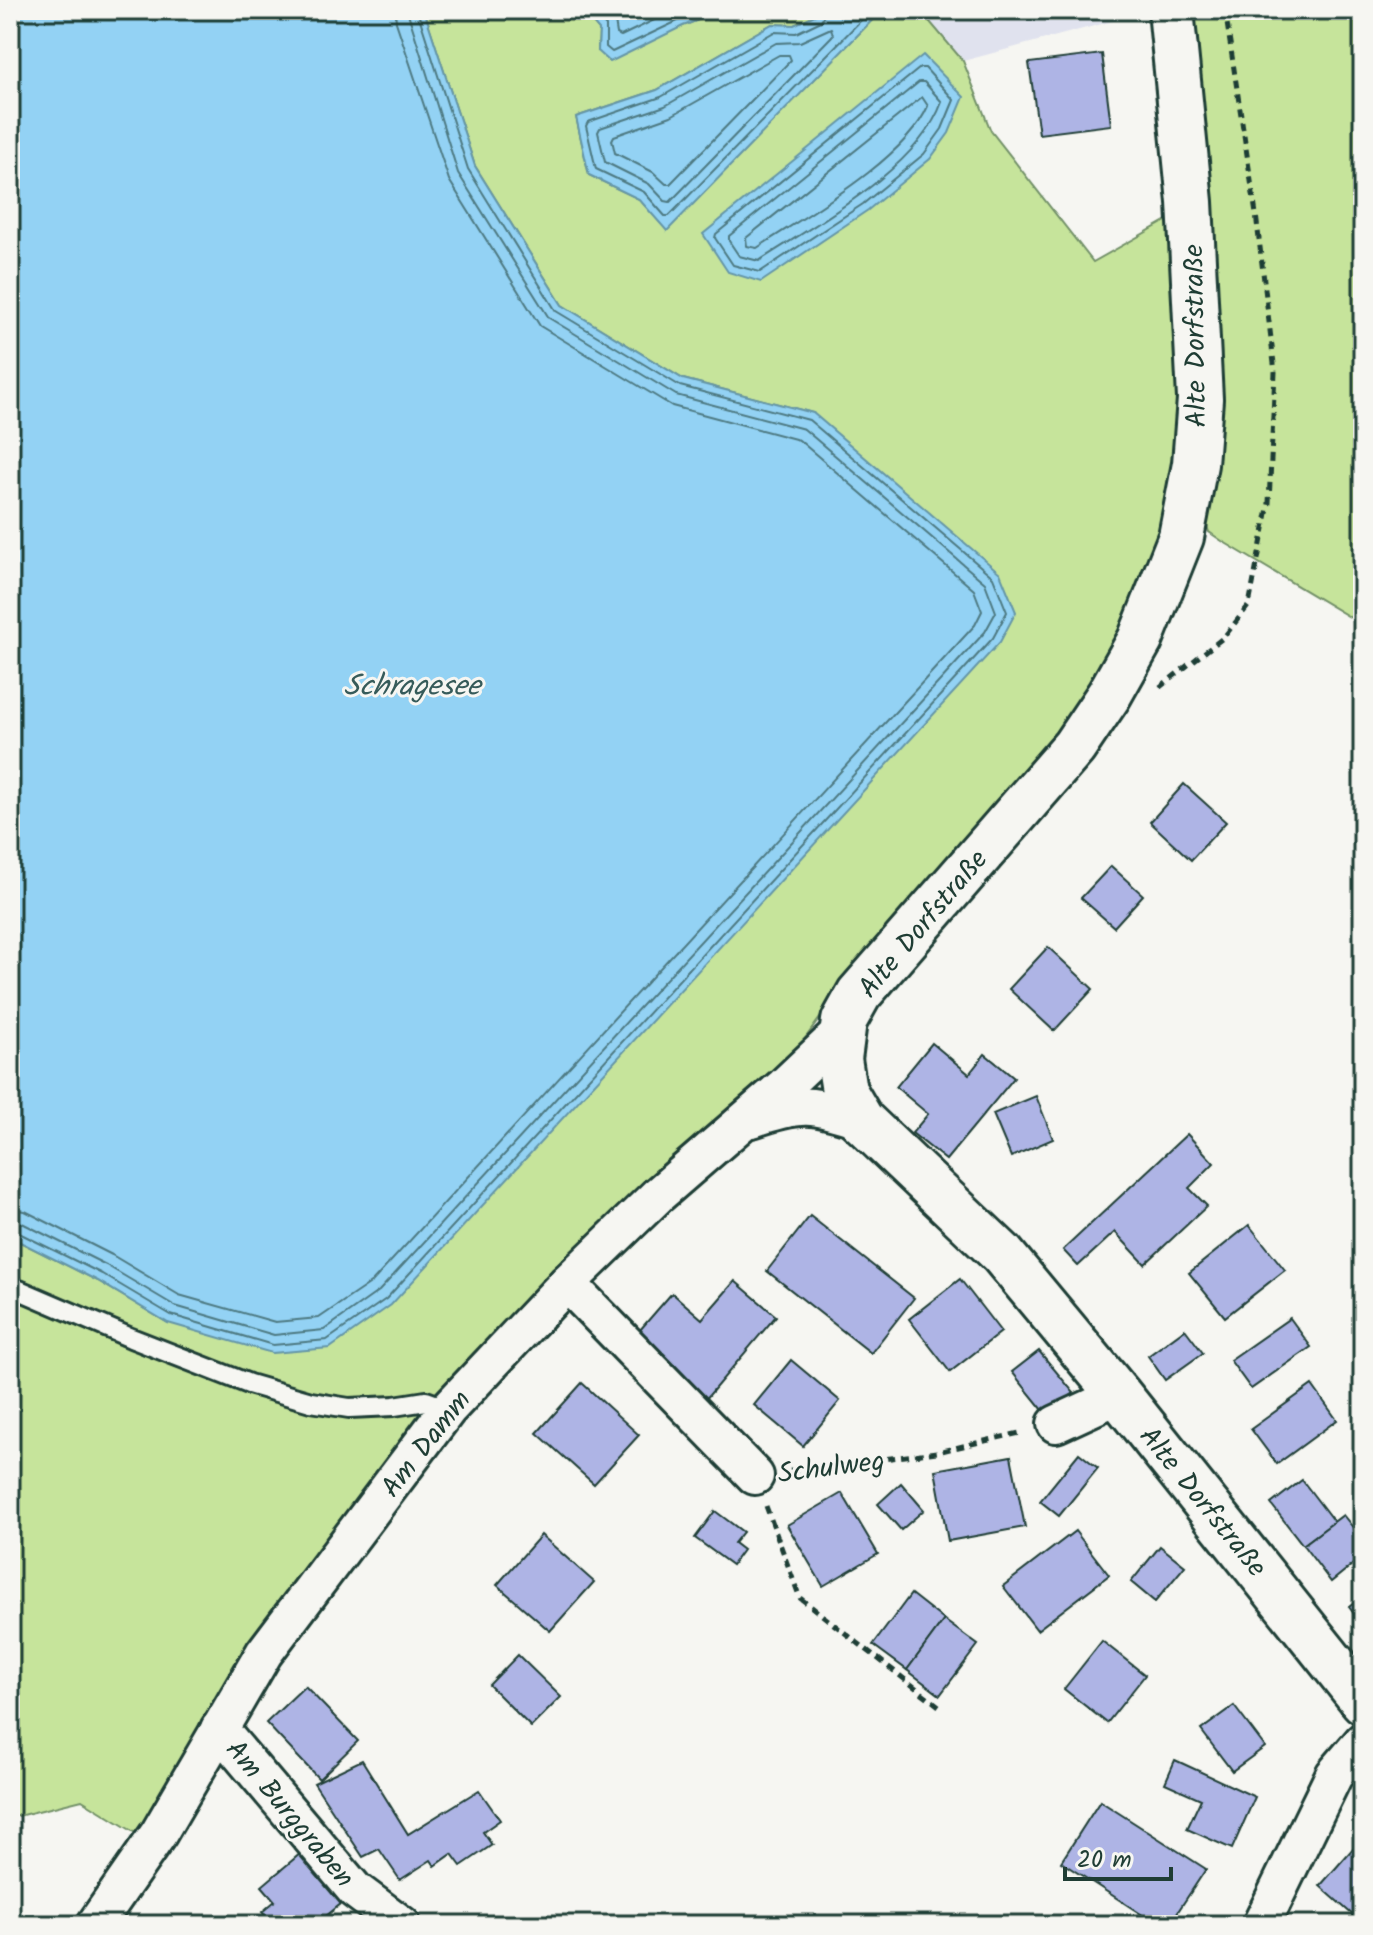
<svg xmlns="http://www.w3.org/2000/svg" width="1373" height="1935" viewBox="0 0 1373 1935" font-family="Kalam,sans-serif">
<rect width="100%" height="100%" fill="#f6f6f2"/>
<filter id="ink" filterUnits="userSpaceOnUse"><feTurbulence type="fractalNoise" baseFrequency=".0125" numOctaves="2"/><feDisplacementMap in="SourceGraphic" scale="16" xChannelSelector="R" yChannelSelector="G"/><feConvolveMatrix kernelMatrix="1 2 1 2 8 2 1 2 1" color-interpolation-filters="sRGB"/></filter>
<g filter="url(#ink)">
<!-- built -->
<path fill="#e0e2ee" d="M920 10H1154L963 61Z"/>
<!-- green -->
<g fill="#c6e49b" stroke="#729068" stroke-width="2">
<path d="M424 10H582L599 30 598 51 683 26 723 10H825L794 25 772 24 657 90 576 117 589 175 639 199 667 230 882 10H920L963 61 991 131 1093 262 1175 216 1184 396 1165 532 1139 601 1105 655 1084 698 839 992 798 1048 651 1185 255 1647 137 1834 82 1800 10 1818V1237L98 1281 168 1323 813 413 683 379 562 305 475 166Z"/>
<path d="M1189 10H1363V625L1222 541 1209 532 1204 517Z"/>
</g>
<!-- water -->
<g fill="#93d2f4" stroke="#6596a7" stroke-width="2">
<path d="M10 10H424L475 166 562 305 683 379 813 413 1000 573 1016 612 1000 642 391 1305 330 1348 272 1353 168 1323 98 1281 10 1237Z"/>
<path d="M582 10H723L683 26 610 62 598 51 599 30Z"/>
<path d="M825 10H882L667 231 639 199 589 175 576 117 657 90 772 24 794 25Z"/>
<path d="M923 55 964 97 949 133 930 159 868 210 761 282 728 272 703 234Z"/>
</g>
<g fill="none" stroke-linecap="round" stroke-linejoin="round">
<!-- shore -->
<g stroke="#4d7981" stroke-width="2">
<path d="M592 10 606 26V47L612 52 701 10"/>
<path d="M606 10 615 21 617 34 621 36 675 10"/>
<path d="M826 10 821 21 796 33 774 32 661 97 588 122 586 126 596 169 644 192 665 216H669L871 10"/>
<path d="M831 28 833 35 670 202 665 201 649 184 605 162 598 132 600 128 665 106 776 43 800 42Z"/>
<path d="M779 55H789L791 60 670 184H666L653 172 615 153 612 140 614 136 671 116Z"/>
<path d="M920 68H925L954 100 942 129 924 154 863 204 760 272 733 265 715 238 716 234Z"/>
<path d="M919 82H924L942 102C918 169 817 223 759 261L739 256 729 241V236Z"/>
<path d="M922 97 928 106C906 159 805 216 757 248L747 246 746 238Z"/>
<path d="M10 1209 25 1211 112 1255 179 1295 275 1322 319 1318 372 1282 975 625 982 611 974 590 799 440 672 406 540 326 449 180 396 22 395 10"/>
<path d="M10 1221 20 1222 106 1265 175 1306 274 1335 324 1330 379 1291 985 632 996 612 985 583 804 429 676 395 549 318 458 173 407 10"/>
<path d="M10 1231 17 1232 102 1274 171 1315 273 1345 327 1340 386 1299 993 638 1007 612 993 577 809 420 680 386 556 311 468 169 417 10"/>
</g>
</g>
<!-- building -->
<g fill="#aeb4e5" stroke="#1f3d34" stroke-width="2">
<path d="M1102 54 1111 125 1039 134 1029 63Z"/>
<path d="M1184 784 1226 822 1191 860 1150 822Z"/>
<path d="M1111 866 1143 895 1114 927 1081 898Z"/>
<path d="M1048 947 1093 989 1054 1031 1009 989Z"/>
<path d="M932 1043 969 1074 985 1054 1014 1078 946 1160 912 1133 928 1114 896 1087Z"/>
<path d="M1036 1096 1053 1139 1011 1157 993 1114Z"/>
<path d="M1187 1134 1214 1163 1189 1188 1207 1206 1145 1264 1115 1232 1078 1266 1063 1250Z"/>
<path d="M810 1216 914 1298 871 1353 767 1271Z"/>
<path d="M1249 1225 1285 1270 1225 1317 1189 1273Z"/>
<path d="M960 1279 1001 1332 950 1372 909 1319Z"/>
<path d="M735 1281 776 1316 705 1400 633 1338 672 1293 702 1319Z"/>
<path d="M1290 1318 1311 1347 1251 1389 1230 1360Z"/>
<path d="M1185 1329 1203 1353 1165 1380 1148 1356Z"/>
<path d="M1039 1351 1074 1393 1047 1415 1012 1372Z"/>
<path d="M791 1360 840 1401 803 1446 754 1405Z"/>
<path d="M582 1383 639 1435 594 1484 537 1433Z"/>
<path d="M1312 1385 1337 1420 1277 1464 1251 1429Z"/>
<path d="M1079 1453 1098 1468 1059 1516 1040 1501Z"/>
<path d="M1011 1456 1025 1527 948 1541 935 1470Z"/>
<path d="M1302 1480 1334 1522 1303 1545 1271 1504Z"/>
<path d="M901 1483 924 1510 901 1530 878 1504Z"/>
<path d="M842 1493 878 1554 823 1586 787 1525Z"/>
<path d="M715 1511 743 1532 734 1543 743 1550 732 1565 695 1538Z"/>
<path d="M1343 1515 1363 1540V1556L1331 1582 1303 1545Z"/>
<path d="M1075 1531 1109 1575 1037 1630 1003 1586Z"/>
<path d="M541 1535 594 1582 550 1631 497 1585Z"/>
<path d="M1160 1546 1185 1566 1155 1602 1131 1582Z"/>
<path d="M911 1594 944 1620 907 1670 873 1645Z"/>
<path d="M1363 1596V1626L1349 1607Z"/>
<path d="M944 1620 978 1645 940 1695 907 1670Z"/>
<path d="M1102 1641 1145 1675 1107 1723 1064 1689Z"/>
<path d="M518 1655 561 1697 531 1727 489 1685Z"/>
<path d="M305 1686 358 1741 319 1779 266 1723Z"/>
<path d="M1234 1706 1265 1747 1232 1771 1201 1730Z"/>
<path d="M362 1760 408 1834 479 1790 500 1820 483 1832 492 1845 461 1866 452 1854 435 1866 431 1860 400 1880 379 1849 363 1857 314 1783Z"/>
<path d="M1175 1760 1255 1797 1232 1849 1187 1829 1201 1799 1165 1783Z"/>
<path d="M1100 1801 1206 1869 1169 1925H1158L1061 1862Z"/>
<path d="M1363 1837V1924L1320 1886Z"/>
<path d="M301 1853 342 1903 315 1925H273L262 1912 275 1901 262 1886Z"/>
</g>
<g fill="none" stroke-linecap="round" stroke-linejoin="round">
<defs>
<path id="lane" d="M10 1286 131 1338 249 1384 311 1402 349 1408 394 1406 426 1401 448 1409"/>
<g id="street">
<path d="M752 1119C801 1102 812 1103 861 1120"/>
<path d="M567 1283 755 1476"/>
<path d="M1056 1424 1119 1395"/>
<path d="M219 1729 355 1890 402 1925"/>
<path d="M95 1925 159 1833 264 1653 448 1409 567 1283 658 1195 784 1086 840 1033"/>
<path d="M1261 1925 1334 1775 1363 1741"/>
</g>
<path id="secondary" d="M1171 10 1190 202 1200 399 1195 464 1181 537 1140 640 1109 695 1074 747 859 994 844 1021 839 1059 844 1091 861 1120 1002 1254 1119 1395 1363 1701"/>
</defs>
<!-- lane casing -->
<use href="#lane" stroke="#1f3d34" stroke-width="24"/>
<!-- street casing -->
<use href="#street" stroke="#1f3d34" stroke-width="42"/>
<!-- secondary casing -->
<use href="#secondary" stroke="#1f3d34" stroke-width="50"/>
<!-- path -->
<g stroke="#1f3d34" stroke-width="5" stroke-dasharray="8 6" stroke-linecap="butt">
<path d="M1160 687 1224 637 1249 605 1269 503 1275 372 1256 214 1225 10"/>
<path d="M790 1471 937 1452 1024 1432"/>
<path d="M766 1506 800 1598 939 1706"/>
</g>
<!-- lane -->
<use href="#lane" stroke="#f6f6f2" stroke-width="18"/>
<!-- street -->
<use href="#street" stroke="#f6f6f2" stroke-width="36"/>
<!-- secondary -->
<use href="#secondary" stroke="#f6f6f2" stroke-width="44"/>
</g>
</g>
<g text-anchor="middle" stroke-width="6" stroke-linejoin="round" paint-order="stroke">
<!-- street labels -->
<g font-size="28" fill="#1f3d34" stroke="#f6f6f2">
<text transform="translate(1194 336) rotate(-91)" y="10">Alte Dorfstraße</text>
<text transform="translate(922 923) rotate(-50)" y="10">Alte Dorfstraße</text>
<text transform="translate(425 1443) rotate(-52)" y="10">Am Damm</text>
<text transform="translate(831 1466) rotate(-7)" y="10">Schulweg</text>
<text transform="translate(1204 1501) rotate(51)" y="10">Alte Dorfstraße</text>
<text transform="translate(291 1813) rotate(50)" y="10">Am Burggraben</text>
</g>
<!-- water labels -->
<g font-size="30" font-style="italic" fill="#365b5a" stroke="#f6f6f2">
<text x="412" y="695">Schragesee</text>
</g>
</g>
<!-- margin -->
<rect width="1373" height="1935" fill="none" stroke="#f6f6f2" stroke-width="40"/>
<rect x="20" y="20" width="1333" height="1895" fill="none" stroke="#1f3d34" stroke-width="3" filter="url(#ink)"/>
<!-- scale -->
<path d="M1065 1867v12h106v-12" fill="none" stroke="#1f3d34" stroke-width="4"/>
<text x="1077" y="1867" font-size="24" fill="#1f3d34" stroke="#f6f6f2" stroke-width="6" paint-order="stroke">20 m</text>
</svg>
